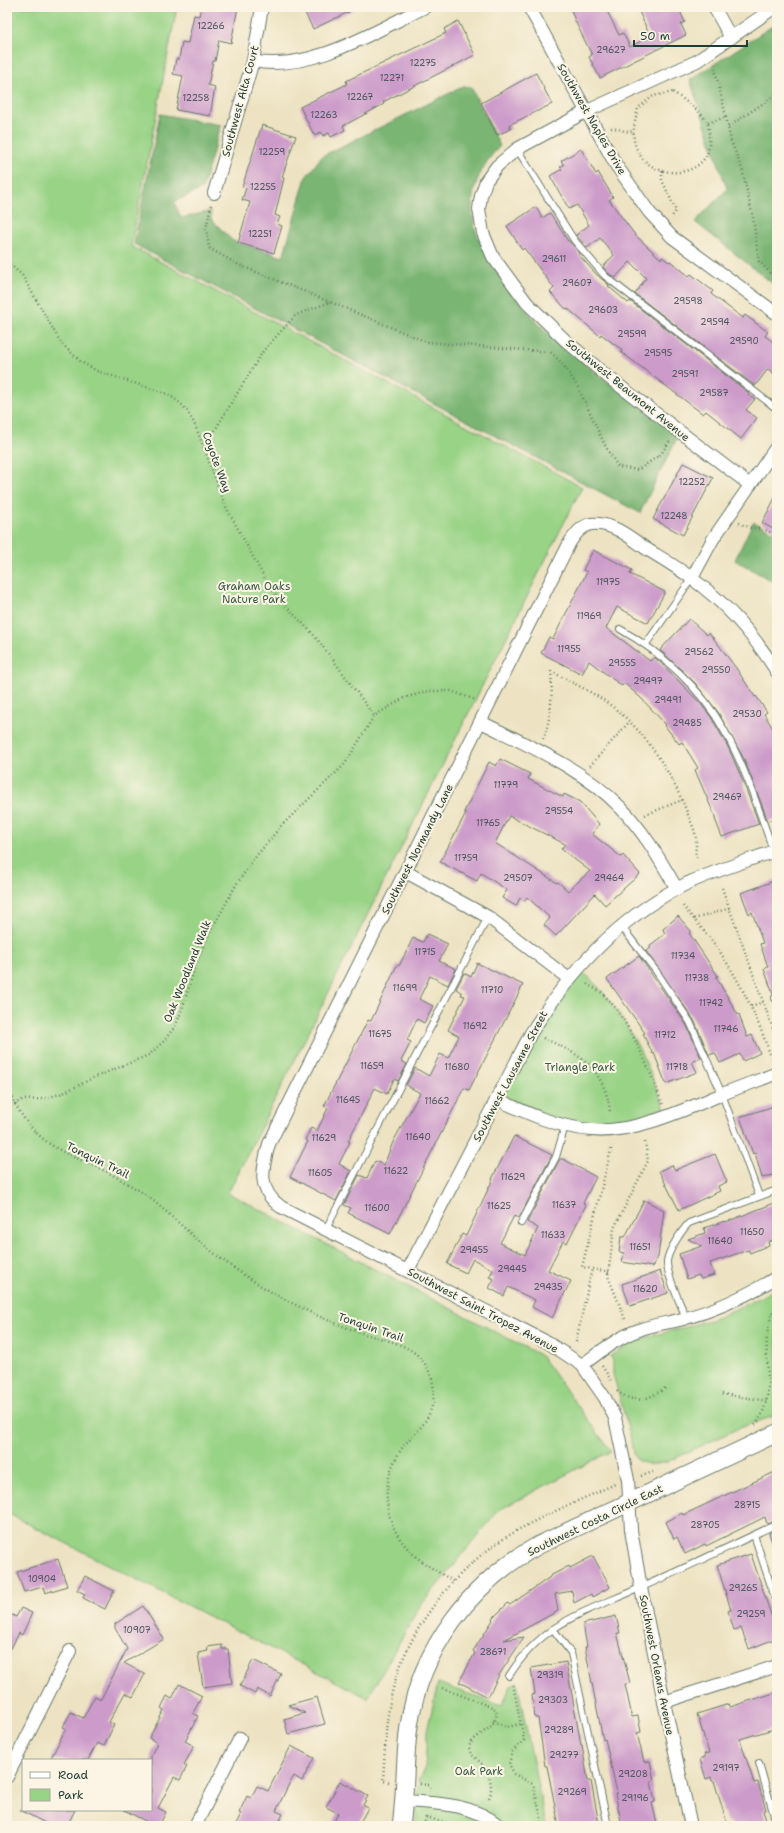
<svg xmlns="http://www.w3.org/2000/svg" width="784" height="1833" viewBox="0 0 784 1833" font-family="'Shantell Sans',sans-serif">
<rect width="100%" height="100%" fill="#fcf5e5"/>
<filter id="ink" filterUnits="userSpaceOnUse"><feTurbulence type="fractalNoise" baseFrequency=".025" numOctaves="2"/><feDisplacementMap in="SourceGraphic" scale="8" xChannelSelector="R" yChannelSelector="G"/><feConvolveMatrix kernelMatrix="1 2 1 2 8 2 1 2 1" color-interpolation-filters="sRGB"/></filter>
<filter id="wash" filterUnits="userSpaceOnUse"><feTurbulence type="fractalNoise" baseFrequency=".012" numOctaves="4" result="noise"/><feDisplacementMap in="SourceGraphic" scale="16" xChannelSelector="R" yChannelSelector="G"/><feGaussianBlur stdDeviation="0.9" result="paint"/><feColorMatrix in="noise" values="0 0 0 0 0 0 0 0 0 0 0 0 0 0 0 0 0 1.4 0 .05"/><feComposite in="paint" operator="in"/></filter>
<g filter="url(#wash)">
<rect width="100%" height="100%" fill="#ede3c3"/>
<!-- green -->
<g fill="#99d386" stroke="#5c885d">
<path d="M7 7H177L131 246 582 487 228 1193 540 1355 611 1451 499 1510 418 1609 368 1698 7 1513Z"/>
<path d="M578 968C624 1005 647 1063 668 1116L593 1130 497 1099Z"/>
<path d="M777 1288V1415L739 1428 667 1462 651 1465 638 1461 633 1453 630 1435 613 1374V1360L610 1356 626 1346 641 1339 714 1319 755 1300Z"/>
<path d="M517 1682 546 1826H415L419 1779 425 1770 427 1731 438 1683 502 1706 510 1687Z"/>
</g>
<!-- forest -->
<g fill="#7ab573" stroke="#4c7954">
<path d="M777 23V287L695 222 727 189 690 80Z"/>
<path d="M464 86 471 87 500 146C476 170 464 204 478 237 483 249 491 260 498 271 510 289 522 306 537 322 556 342 578 358 599 375 626 395 652 416 678 436L640 513 134 244 160 114 221 125 202 189 174 202 181 218 211 211V219L233 241 283 257 306 177 322 156Z"/>
<path d="M753 522 777 533V584L735 560Z"/>
</g>
<g id="blocks">
<!-- building -->
<g fill="#cc9bca" fill-rule="evenodd">
<path d="M201 7H238L231 43 219 40 215 61H213L208 85 215 87 210 116 176 110 183 76 173 74 176 59H179L182 42 188 43 194 15 199 16Z"/>
<path d="M302 7H359L313 29Z"/>
<path d="M570 7H605L619 35 623 33 630 47 650 36 637 7H678L685 22 681 24 686 35 600 78 589 57 592 55 575 21Z"/>
<path d="M458 21 475 55 383 102 384 104 343 126 345 130 331 137 329 133 323 136 321 132 314 135 300 107 347 84 346 81 446 33 444 29Z"/>
<path d="M536 73 552 104 509 125 511 129 497 135 481 103Z"/>
<path d="M262 125 296 136 282 177 284 178 275 215 280 217 277 224 282 226 274 253 238 243 250 202 242 200 246 188 242 187Z"/>
<path d="M581 149 596 174 598 172 613 197 609 200 635 235 661 259 662 257 669 262 670 261 689 276 691 274 713 291 711 294 743 318 745 315 768 332 765 336 777 345V376L768 369 755 386 635 294 646 278 630 262 615 278 608 273 603 267 614 255 600 238 587 248 578 237 576 235 589 225 577 205 569 209 550 176 562 169 560 167 564 165 561 161Z"/>
<path d="M536 207 542 218 550 213 568 241H569L580 253 578 254 596 274 609 285 608 286 628 303 630 301 749 393 748 395 755 399 746 410 757 418 741 439 706 411 703 414 633 361 621 352 622 350 601 334 600 336 567 308 566 309 550 292 554 288 524 248 522 250 507 226Z"/>
<path d="M683 463 713 478 683 535 653 519Z"/>
<path d="M777 494V531L762 523Z"/>
<path d="M593 550 632 570 630 574 665 592 648 623 617 607 606 628 650 661 654 657 662 664 700 703 711 717 728 747 742 779 759 824 722 837 715 819H716L695 770 698 768 682 742 679 744 665 726 666 725 641 698 624 683 622 686 589 661 582 674 541 653 549 637 553 639 587 572 583 570Z"/>
<path d="M689 619 707 635 709 633 718 644 736 668 755 697 756 696 767 712 764 714 777 735V818L768 821 744 759 718 712 695 683 660 650Z"/>
<path d="M500 759 530 774 528 779 563 797 564 794 580 802 599 824 592 834 621 857 623 855 640 874 605 905 595 894 556 936 544 925 550 918 527 897 524 901 520 898 516 906 502 898 507 890 481 873 477 881 440 862 466 813 464 812 489 762 496 766ZM509 816 565 844 561 849 590 871 568 891 558 882 557 883 495 843Z"/>
<path d="M777 880V994H773L764 969 768 967 760 944 763 943 752 912 749 914 741 893Z"/>
<path d="M678 916 691 931 689 933 718 976 716 977 738 1015 739 1014 747 1037 752 1035 760 1053 743 1061 740 1054 720 1063 715 1053 709 1055 694 1020 646 951 651 948 649 946 665 934 663 929Z"/>
<path d="M427 934 448 944 439 961 456 969 448 985 430 976 419 999 433 1006 424 1023 417 1019 407 1040 411 1042 401 1061 407 1064 398 1081 394 1079 387 1094 375 1088 348 1141 350 1142 339 1164 351 1171 336 1201 290 1177 308 1141 305 1140 311 1128 317 1131 328 1108 324 1106 368 1020 371 1021 397 965 399 966 413 938 423 942Z"/>
<path d="M639 956 686 1024 701 1058 692 1062 697 1072 666 1084 654 1053 653 1054 643 1034 645 1033 607 979Z"/>
<path d="M477 963 523 985 469 1090 464 1088 390 1234 348 1213 351 1208 344 1205 359 1175 367 1178 375 1161 384 1165 393 1142 420 1093 406 1085 415 1068 429 1076 440 1054 448 1058 459 1036 448 1030 465 996 461 995 462 993 456 989 464 973 471 977Z"/>
<path d="M777 1105V1174L762 1178 755 1153 753 1154 740 1117Z"/>
<path d="M514 1136 552 1155 519 1218 514 1216 500 1243 525 1255 538 1228 527 1222 560 1159H563L596 1177 583 1203 586 1205 567 1243 563 1241 548 1270 571 1281 552 1318 532 1307 535 1300 508 1287 504 1296 489 1288 494 1279 489 1277 493 1270 473 1259 466 1273 447 1264 462 1234 466 1236 493 1179H492Z"/>
<path d="M715 1154 727 1182 718 1186 720 1191 679 1210 659 1171 672 1165 675 1170Z"/>
<path d="M644 1200 664 1210 658 1257 652 1267 622 1262 624 1253 619 1252 621 1237H625Z"/>
<path d="M777 1202V1238L768 1242 769 1245 750 1253 748 1250 710 1263 714 1275 701 1279 699 1275 687 1279 679 1254 702 1246 688 1239 705 1233 704 1228 725 1221 726 1222Z"/>
<path d="M660 1271 668 1293 630 1306 622 1284Z"/>
<path d="M777 1471V1520L767 1524 765 1517 706 1546 705 1544 685 1554 677 1537 674 1539 666 1522 682 1513 683 1515Z"/>
<path d="M777 1529V1548H774L769 1533Z"/>
<path d="M751 1554 772 1618 777 1638 749 1649 741 1628 734 1630 728 1611 731 1610 717 1565Z"/>
<path d="M593 1556 610 1587 592 1597 591 1594 574 1603 572 1591 555 1594 558 1611 504 1640 524 1637 499 1675 488 1697 459 1682 475 1653 473 1651 493 1620 492 1619 508 1603 510 1605 550 1577V1576L569 1566 570 1568Z"/>
<path d="M58 1559 67 1586 45 1593 43 1587 24 1592 17 1572Z"/>
<path d="M85 1576 114 1591 105 1609 83 1598 85 1594 77 1590Z"/>
<path d="M143 1606 164 1639 124 1663 145 1674 133 1697 125 1693 109 1722 114 1725 104 1746 97 1743 88 1760H50L66 1728 63 1727 71 1712 83 1718 95 1696 101 1699 127 1649 115 1628V1624Z"/>
<path d="M21 1608 32 1613 22 1635 19 1633 7 1656V1612L16 1617Z"/>
<path d="M616 1616 620 1633H617L630 1683 625 1684 632 1717 638 1716 641 1732 637 1733 644 1762 650 1761 654 1780 651 1781 655 1802 652 1803 657 1824 646 1826H622L615 1793H617L610 1760 605 1739 603 1740 585 1647H587L583 1624Z"/>
<path d="M222 1645V1649H228L232 1683 203 1687 198 1653 208 1651 207 1647Z"/>
<path d="M253 1660 281 1674 270 1696 257 1689 255 1694 240 1686Z"/>
<path d="M566 1662 581 1745H582L588 1781H591L599 1824 585 1826H559L547 1766H545L538 1718H535L532 1695 535 1694 531 1668Z"/>
<path d="M179 1684 202 1696 193 1713 198 1716 185 1741 194 1746 184 1765 187 1766 180 1780 174 1777 158 1808 166 1812 159 1826H155L124 1810H151V1755L157 1743 149 1738 164 1710 161 1708 167 1696 172 1699Z"/>
<path d="M777 1692V1728L740 1739 754 1783 758 1782 766 1810 763 1811 768 1826H732L730 1822 727 1823 714 1781H712L711 1777 706 1779 700 1759 705 1757 704 1754 709 1753 697 1714 729 1704 730 1707Z"/>
<path d="M317 1697 325 1724 288 1734 284 1719 305 1713 288 1705Z"/>
<path d="M291 1746 314 1758 302 1781 294 1776 289 1784 276 1811 283 1814 277 1826H235L241 1814 239 1813 247 1796 251 1798 257 1786 268 1791Z"/>
<path d="M340 1781 368 1796 363 1805 368 1808 358 1826H332L338 1813 326 1807Z"/>
<path d="M20 1810H75L67 1826H51Z"/>
</g>
</g>
</g>
<g filter="url(#ink)">
<use href="#blocks" fill-opacity="0" stroke="#677766" stroke-width="1"/>
<g fill="none" stroke-linecap="round" stroke-linejoin="round">
<defs>
<g id="lane">
<path d="M517 149 574 240 605 276 777 409"/>
<path d="M620 629C662 653 701 688 724 730 747 770 761 817 777 861"/>
<path d="M646 644 692 578"/>
<path d="M621 926 656 971 690 1022 722 1094 759 1196"/>
<path d="M775 998H777"/>
<path d="M521 1223 556 1157 565 1126"/>
<path d="M326 1229 488 917"/>
<path d="M686 1318C681 1305 666 1274 667 1261 668 1251 682 1230 689 1223L777 1190"/>
<path d="M754 1535 777 1604"/>
<path d="M553 1629 571 1653 608 1826"/>
<path d="M509 1676C544 1620 587 1612 642 1587 688 1567 732 1545 777 1524"/>
<path d="M759 1763 777 1826"/>
</g>
<g id="street">
<path d="M529 7 616 165 649 212 672 237 777 314"/>
<path d="M714 7 731 38"/>
<path d="M253 61C310 73 375 31 425 7"/>
<path d="M214 193 253 61 262 7"/>
<path d="M750 485 608 377 565 340 527 303 493 257 483 233 479 209 481 196 486 181 497 166 517 149 587 111 697 61 775 7"/>
<path d="M692 578 713 539 777 446"/>
<path d="M481 722C529 746 582 768 620 807 644 831 660 860 677 889"/>
<path d="M406 872 488 917 569 979"/>
<path d="M497 1099C528 1114 557 1127 592 1130 632 1134 684 1110 720 1095 739 1087 758 1081 777 1073"/>
<path d="M408 1270 531 1033C570 971 621 915 688 883 717 870 747 861 777 850"/>
<path d="M582 1365C600 1352 618 1337 639 1330 654 1324 670 1323 686 1318 719 1309 748 1295 777 1277"/>
<path d="M664 1702 777 1666"/>
<path d="M7 1777 70 1651"/>
<path d="M404 1801C438 1803 472 1804 500 1826"/>
<path d="M195 1826 240 1738"/>
<path d="M691 1826 664 1702 641 1588 631 1530 628 1480 615 1418 605 1398 582 1365 547 1342 281 1207C257 1190 262 1169 269 1144L570 542C575 535 581 526 591 524 610 521 630 537 645 548 661 558 677 567 691 578 725 602 755 637 777 672"/>
</g>
<path id="secondary" d="M401 1826C406 1793 404 1759 409 1726 420 1649 471 1582 539 1545L777 1433"/>
</defs>
<!-- lane casing -->
<use href="#lane" stroke="#677766" stroke-width="8"/>
<!-- street casing -->
<use href="#street" stroke="#677766" stroke-width="14"/>
<!-- secondary casing -->
<use href="#secondary" stroke="#677766" stroke-width="19"/>
<!-- path -->
<g stroke="#677766" stroke-width="2.5" stroke-dasharray="1 3" stroke-linecap="butt">
<path d="M673 92C685 101 699 109 707 122 709 126 709 133 709 137 714 180 649 184 636 147 631 134 635 121 638 108L653 96Z"/>
<path d="M726 117 731 141 742 169 753 218 759 261 774 277H777"/>
<path d="M708 123 726 117 714 65"/>
<path d="M728 127 777 94"/>
<path d="M611 128C619 128 625 133 633 131"/>
<path d="M662 171V180L676 211 671 218"/>
<path d="M211 205 206 229 209 248 239 265 330 302"/>
<path d="M7 262 22 275 61 343 81 362 97 371 168 394 180 403 187 411 194 423 204 448 225 505 264 577 277 597 313 634 334 661 374 716"/>
<path d="M204 448 263 351 296 315 330 302 427 342 550 352C575 371 589 413 603 441 607 450 613 458 618 467L638 470 661 454 671 439"/>
<path d="M739 523 751 528H760L777 535"/>
<path d="M551 671C570 682 591 691 609 704 646 731 670 771 687 812 690 820 695 830 696 838 697 846 694 851 697 859"/>
<path d="M543 739C551 722 553 690 551 671"/>
<path d="M590 766 629 722"/>
<path d="M645 815 682 800"/>
<path d="M722 888 777 1040"/>
<path d="M683 906C695 921 709 936 720 952 742 985 758 1019 771 1057"/>
<path d="M694 919 730 908"/>
<path d="M587 984C592 988 599 990 602 993 630 1020 649 1069 663 1105"/>
<path d="M751 1006 763 1002"/>
<path d="M543 1038C580 1054 604 1068 610 1111"/>
<path d="M7 1086C15 1106 25 1123 41 1137 58 1152 79 1159 99 1168 113 1175 127 1183 140 1191 162 1206 180 1225 199 1241 231 1268 266 1291 304 1309 323 1319 342 1326 362 1333 382 1340 406 1342 421 1359 437 1377 438 1405 423 1424 416 1434 407 1440 400 1451 379 1485 383 1525 412 1553 424 1565 440 1572 454 1582"/>
<path d="M7 1108 22 1100 43 1099 63 1093 93 1078 149 1055 164 1041 176 1025 181 1012 196 964 208 936 236 885 253 860 281 826 345 764 374 716 404 698 429 691H451L476 700"/>
<path d="M609 1272 582 1267 612 1146"/>
<path d="M625 1319 608 1276 614 1228 648 1161 645 1142"/>
<path d="M576 1342 592 1268"/>
<path d="M602 1366 611 1380"/>
<path d="M617 1391C637 1406 648 1399 667 1387"/>
<path d="M722 1394 768 1401"/>
<path d="M755 1425C784 1388 752 1345 777 1305"/>
<path d="M641 1476 653 1472"/>
<path d="M513 1685 524 1740 512 1752 509 1764 514 1774 533 1784 543 1826"/>
<path d="M442 1688 492 1707 496 1710C500 1730 474 1732 469 1747 469 1754 475 1757 480 1762 489 1771 494 1786 489 1798"/>
<path d="M493 1721 507 1727 520 1724"/>
<path d="M389 1782 383 1781C385 1753 385 1725 391 1697 405 1631 456 1566 513 1533 545 1514 581 1500 615 1484"/>
<path d="M420 1784 430 1785 429 1791"/>
<path d="M426 1818 464 1826"/>
<path d="M424 1826 426 1816"/>
</g>
<!-- lane -->
<use href="#lane" stroke="#fff" stroke-width="6"/>
<!-- street -->
<use href="#street" stroke="#fff" stroke-width="12"/>
<!-- secondary -->
<use href="#secondary" stroke="#fff" stroke-width="17"/>
</g>
</g>
<g text-anchor="middle" stroke-width="4" stroke-linejoin="round" paint-order="stroke">
<!-- number labels -->
<g font-size="9" fill="#4a545a">
<text x="211" y="29">12266</text>
<text x="611" y="53">29627</text>
<text x="423" y="66">12275</text>
<text x="392" y="81">12271</text>
<text x="360" y="100">12267</text>
<text x="196" y="101">12258</text>
<text x="324" y="118">12263</text>
<text x="272" y="155">12259</text>
<text x="263" y="190">12255</text>
<text x="260" y="237">12251</text>
<text x="554" y="262">29611</text>
<text x="577" y="286">29607</text>
<text x="688" y="304">29598</text>
<text x="603" y="313">29603</text>
<text x="715" y="325">29594</text>
<text x="632" y="337">29599</text>
<text x="744" y="344">29590</text>
<text x="658" y="356">29595</text>
<text x="685" y="377">29591</text>
<text x="714" y="396">29587</text>
<text x="692" y="485">12252</text>
<text x="674" y="519">12248</text>
<text x="608" y="585">11975</text>
<text x="589" y="619">11969</text>
<text x="569" y="652">11955</text>
<text x="699" y="655">29562</text>
<text x="622" y="666">29555</text>
<text x="716" y="673">29550</text>
<text x="648" y="684">29497</text>
<text x="668" y="703">29491</text>
<text x="747" y="717">29530</text>
<text x="687" y="726">29485</text>
<text x="506" y="788">11779</text>
<text x="727" y="800">29467</text>
<text x="559" y="814">29554</text>
<text x="488" y="826">11765</text>
<text x="466" y="861">11759</text>
<text x="518" y="881">29507</text>
<text x="609" y="881">29464</text>
<text x="425" y="955">11715</text>
<text x="683" y="959">11734</text>
<text x="697" y="981">11738</text>
<text x="405" y="991">11699</text>
<text x="492" y="993">11710</text>
<text x="711" y="1006">11742</text>
<text x="475" y="1029">11692</text>
<text x="726" y="1032">11746</text>
<text x="380" y="1037">11675</text>
<text x="665" y="1038">11712</text>
<text x="372" y="1069">11659</text>
<text x="457" y="1070">11680</text>
<text x="677" y="1070">11718</text>
<text x="348" y="1103">11645</text>
<text x="437" y="1104">11662</text>
<text x="418" y="1140">11640</text>
<text x="324" y="1141">11629</text>
<text x="396" y="1174">11622</text>
<text x="320" y="1176">11605</text>
<text x="513" y="1180">11629</text>
<text x="564" y="1208">11637</text>
<text x="499" y="1209">11625</text>
<text x="377" y="1211">11600</text>
<text x="752" y="1235">11650</text>
<text x="553" y="1238">11633</text>
<text x="720" y="1244">11640</text>
<text x="640" y="1250">11651</text>
<text x="474" y="1253">29455</text>
<text x="512" y="1272">29445</text>
<text x="548" y="1290">29435</text>
<text x="645" y="1292">11620</text>
<text x="747" y="1508">28715</text>
<text x="705" y="1528">28705</text>
<text x="42" y="1582">10904</text>
<text x="743" y="1591">29265</text>
<text x="751" y="1617">29259</text>
<text x="137" y="1633">10907</text>
<text x="493" y="1655">28671</text>
<text x="550" y="1678">29319</text>
<text x="553" y="1703">29303</text>
<text x="559" y="1733">29289</text>
<text x="564" y="1758">29277</text>
<text x="726" y="1771">29197</text>
<text x="633" y="1777">29208</text>
<text x="572" y="1795">29269</text>
<text x="635" y="1801">29196</text>
</g>
<!-- street labels -->
<g font-size="11" fill="#1f3d34" stroke="#fcf5e5">
<text transform="translate(240 101) rotate(-75)" y="4">Southwest Alta Court</text>
<text transform="translate(592 119) rotate(60)" y="4">Southwest Naples Drive</text>
<text transform="translate(628 390) rotate(39)" y="4">Southwest Beaumont Avenue</text>
<text transform="translate(217 462) rotate(70)" y="4">Coyote Way</text>
<text transform="translate(417 849) rotate(-63)" y="4">Southwest Normandy Lane</text>
<text transform="translate(187 971) rotate(-68)" y="4">Oak Woodland Walk</text>
<text transform="translate(510 1076) rotate(-62)" y="4">Southwest Lausanne Street</text>
<text transform="translate(98 1160) rotate(26)" y="4">Tonquin Trail</text>
<text transform="translate(483 1310) rotate(28)" y="4">Southwest Saint Tropez Avenue</text>
<text transform="translate(371 1327) rotate(19)" y="4">Tonquin Trail</text>
<text transform="translate(595 1520) rotate(-26)" y="4">Southwest Costa Circle East</text>
<text transform="translate(657 1665) rotate(79)" y="4">Southwest Orleans Avenue</text>
</g>
<!-- park labels -->
<g font-size="11" fill="#375b44" stroke="#fcf5e5">
<text x="254" y="590">Graham Oaks<tspan x="254" dy="13">Nature Park</tspan></text>
<text x="580" y="1071">Triangle Park</text>
<text x="479" y="1775">Oak Park</text>
</g>
</g>
<!-- margin -->
<rect width="784" height="1833" fill="none" stroke="#fcf5e5" stroke-width="24"/>
<!-- legend -->
<rect x="22" y="1759" width="130" height="52" fill="#fcf5e5" stroke="#a4ab9e"/>
<rect x="30" y="1772" width="20" height="6" fill="#ffffff" stroke="#a4ab9e"/>
<text x="58" y="1779" font-size="12" fill="#1f3d34">Road</text>
<rect x="30" y="1789" width="20" height="12" fill="#99d386" stroke="#a4ab9e"/>
<text x="58" y="1799" font-size="12" fill="#1f3d34">Park</text>
<!-- scale -->
<path d="M634 40v6h113v-6" fill="none" stroke="#1f3d34" stroke-width="2"/>
<text x="640" y="40" font-size="12" fill="#1f3d34" stroke="#fcf5e5" stroke-width="3" paint-order="stroke">50 m</text>
</svg>
